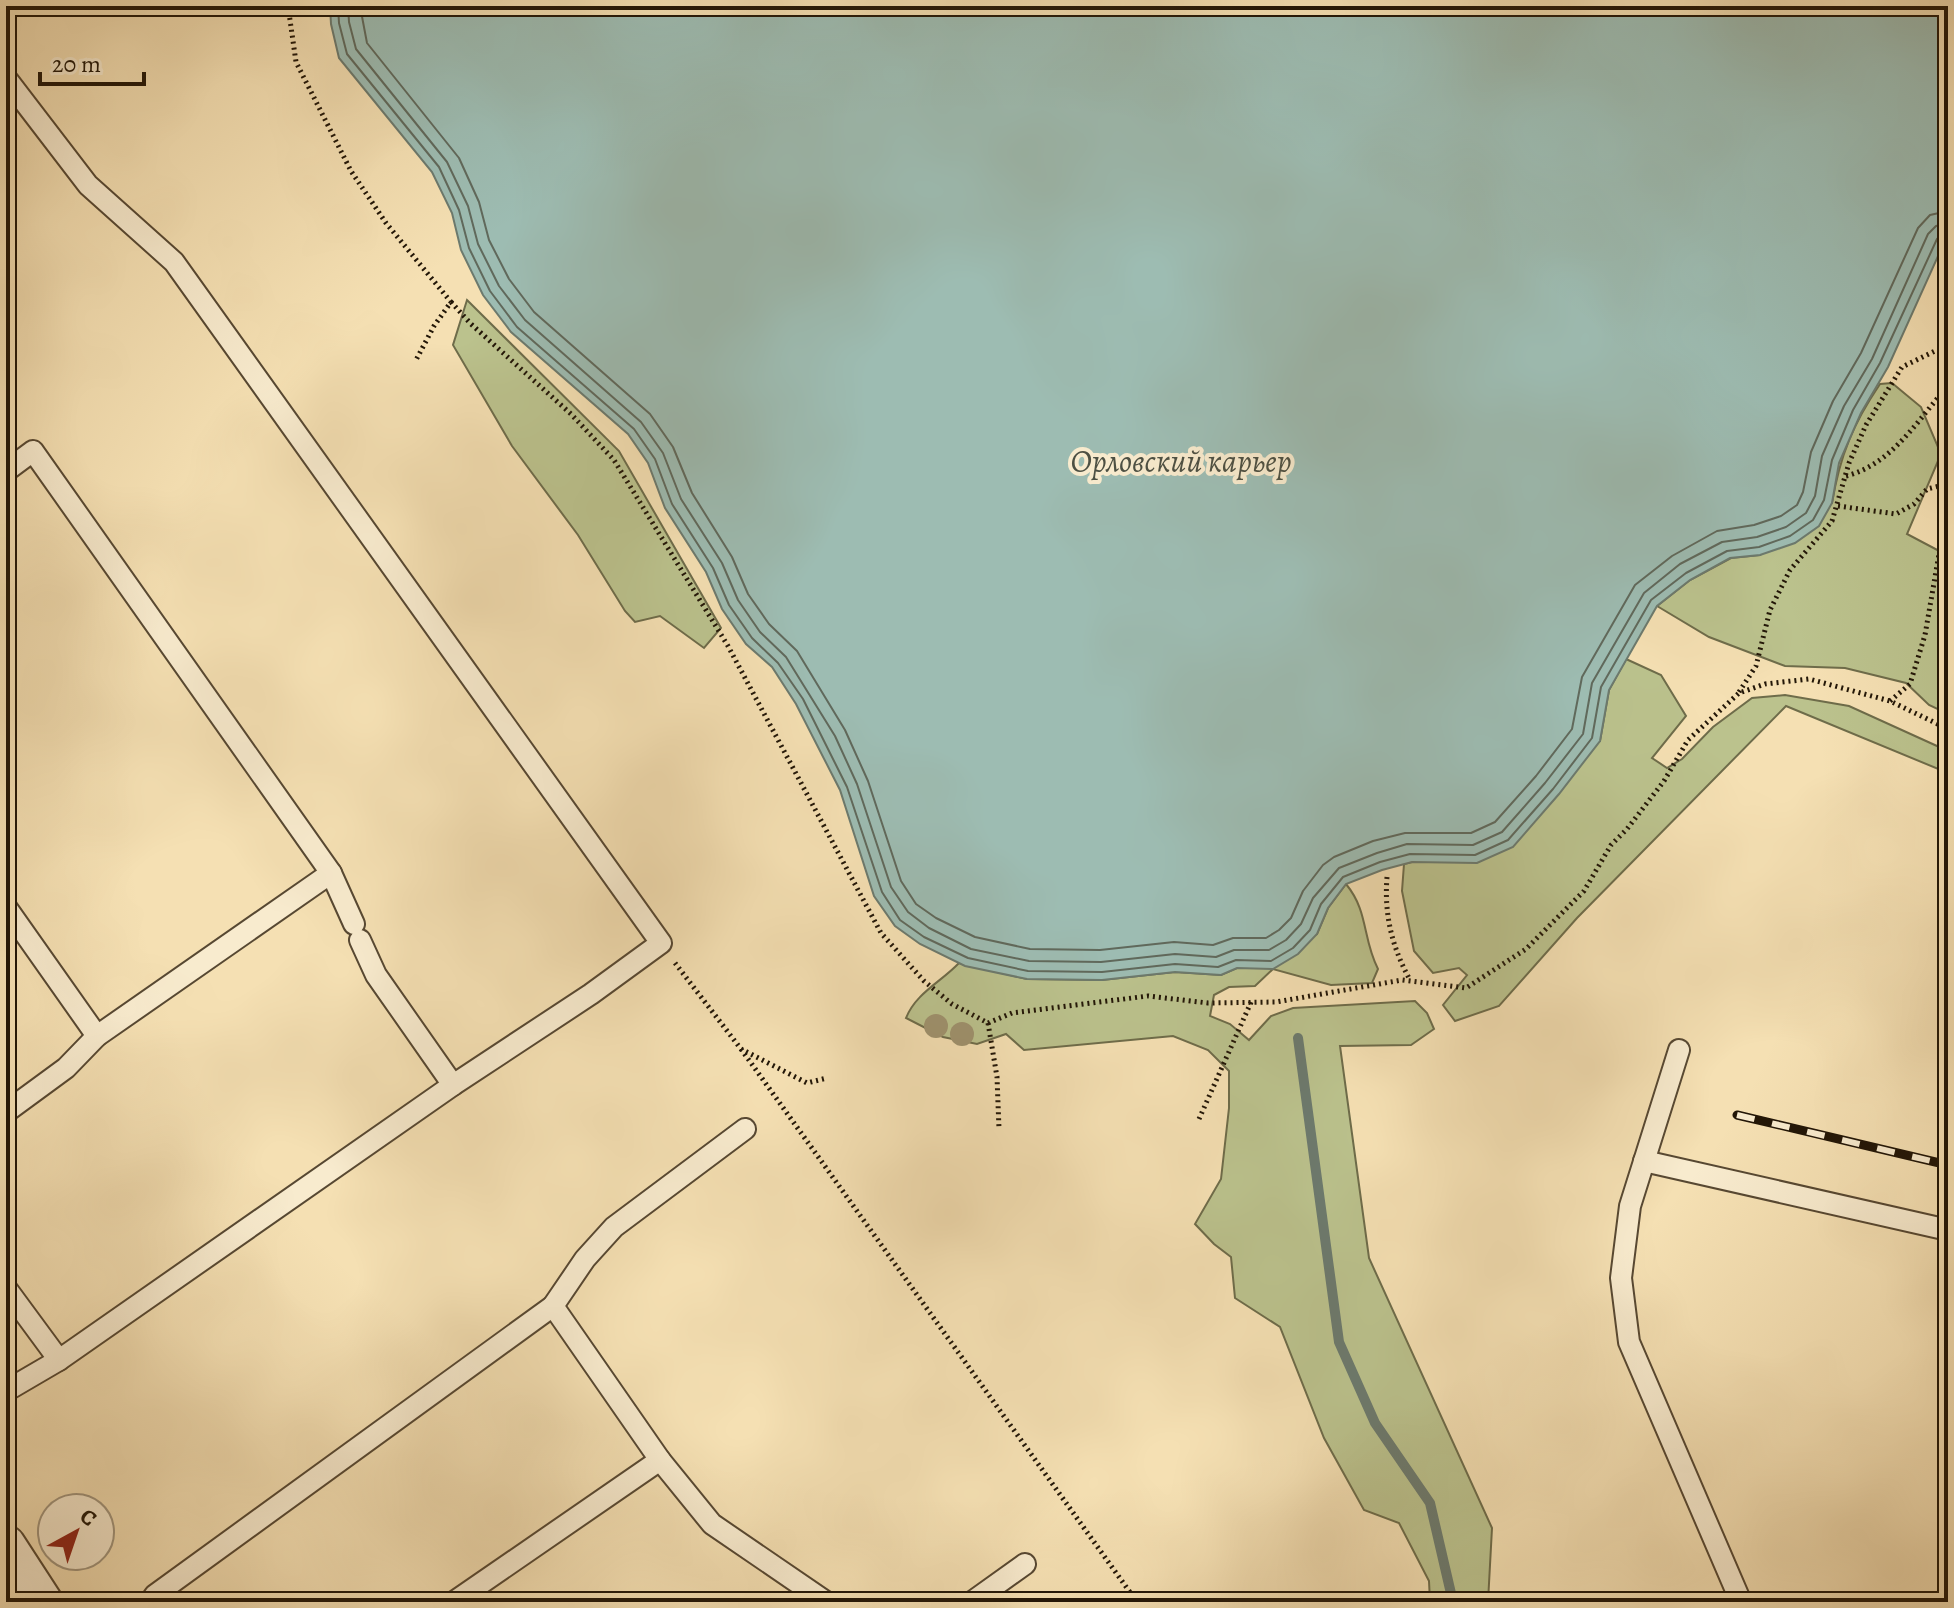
<svg xmlns="http://www.w3.org/2000/svg" width="1954" height="1608" viewBox="0 0 1954 1608" font-family="Alegreya,serif">
<rect width="100%" height="100%" fill="#f5e0b3"/>
<filter id="stains"><feTurbulence type="fractalNoise" baseFrequency=".0025" numOctaves="4"/><feColorMatrix values="0 0 0 0 .2 0 0 0 0 .09 0 0 0 0 .02 0 0 0 .5 -.17"/></filter>
<radialGradient id="worn" r=".72"><stop offset=".6" stop-color="#630" stop-opacity="0"/><stop offset="1" stop-color="#630" stop-opacity=".3"/></radialGradient>
<!-- green -->
<g fill="#bbc28d" stroke="#6e6c4a" stroke-width="2">
<path d="M467 300 619 451 721 628 704 648 660 616 635 622 625 611 578 535 512 446 453 345Z"/>
<path d="M1892 383 1921 407 1941 454 1907 534 1943 553 1948 550V714L1929 705 1906 683 1845 668 1785 666 1709 637 1657 606 1690 580 1731 558 1760 555 1832 503C1840 455 1853 424 1880 384Z"/>
<path d="M1626 659 1661 675 1686 716 1652 758 1667 768 1682 759 1713 727 1752 698 1785 695 1849 706 1948 751V773L1786 706 1577 918 1499 1006 1455 1021 1443 1005 1467 975 1459 968 1433 973 1414 951 1402 891 1404 864 1412 862 1600 741 1609 690Z"/>
<path d="M1346 884C1369 912 1362 938 1378 969L1372 983 1331 985 1273 969 1255 986 1229 987 1214 995 1210 1016 1230 1024 1249 1040 1271 1016 1293 1008 1415 1001 1427 1013 1434 1029 1411 1045 1340 1046 1369 1258 1492 1528 1488 1602H1430L1429 1581 1399 1523 1364 1510 1324 1438 1280 1327 1235 1298 1231 1257 1214 1244 1195 1224 1221 1179 1229 1108V1071L1208 1050 1173 1036 1024 1050 1006 1034 977 1044 943 1037 906 1018C916 993 941 982 959 963L1027 979 1102 980 1175 972 1221 975 1237 968 1254 967 1317 934 1328 908Z"/>
</g>
<!-- water -->
<path fill="#9dbcb2" stroke="#6c7a6e" stroke-width="2" d="M330 6H1948V234L1888 367 1861 413 1839 463 1832 503 1819 526 1795 543 1760 555 1730 558 1690 580 1657 606 1609 690 1600 741 1559 794 1513 847 1477 863 1412 862 1382 870 1346 884 1328 908 1317 934 1298 954 1273 969 1237 968 1221 975 1175 972 1102 980 1027 979 965 966 920 944 895 926 874 896 840 790 796 704 772 667 746 644 722 609 706 572 665 508 648 463 628 434 511 332 483 295 461 250 452 213 432 172 339 58 331 24Z"/>
<g fill="none" stroke-linecap="round" stroke-linejoin="round">
<!-- shore -->
<g stroke="#60695c" stroke-width="2">
<path d="M338 6 339 23 347 54 439 167 459 210 469 248 490 291 517 327 634 429 655 459 672 504 713 568 729 605 752 638 778 663 803 699 847 787 882 892 900 920 924 937 968 958 1028 971 1102 972 1175 964 1218 967 1236 960 1271 961 1293 948 1310 930 1321 904 1343 877 1380 862 1410 854 1475 855 1508 840 1553 789 1592 738 1601 687 1651 600 1686 573 1727 551 1759 547 1790 536 1813 520 1824 500 1832 460 1853 410 1880 363 1937 239 1942 234 1948 233"/>
<path d="M348 6 349 22 356 49 447 162 468 206 478 244 499 286 525 320 641 422 663 453 681 499 722 563 738 600 760 632 786 657 835 736 857 784 891 887 908 912 929 928 971 949 1029 961 1101 962 1175 954 1216 957 1234 950H1269L1286 940 1301 924 1313 898 1339 868 1377 853 1407 844 1473 845 1502 832 1545 783 1583 734 1592 683 1644 593 1680 564 1722 542 1757 537 1786 527 1806 513 1815 496 1822 456 1844 406 1872 359 1928 234 1936 226 1948 223"/>
<path d="M360 6 367 43 459 158 479 202 489 240 509 279 534 312 650 414 673 447 692 493 732 557 748 594 769 624 797 651 845 730 868 781 901 881 916 904 936 918 975 937 1030 949 1100 950 1174 942 1213 945 1233 938H1266L1279 930 1291 918 1303 891 1323 865 1334 857 1373 841 1405 833H1471L1495 822 1536 776 1572 729 1582 677 1635 585 1672 556 1717 531 1754 525 1781 516 1797 505 1803 492 1811 452 1833 401 1861 353 1918 228 1930 215 1948 211"/>
</g>
<!-- stream -->
<path stroke="#6c7a6e" stroke-width="10" d="M1298 1038 1339 1342 1375 1423 1430 1503 1453 1602"/>
<defs>
<g id="service">
<path d="M6 78 88 185 174 262 661 943 591 994 453 1085 59 1360 6 1391"/>
<path d="M6 471 33 451 331 873"/>
<path d="M6 907 97 1036"/>
<path d="M360 940 376 975 453 1085"/>
<path d="M1679 1050 1630 1206 1621 1278 1629 1342 1741 1602"/>
<path d="M6 1112 66 1068 97 1036 331 873 354 924"/>
<path d="M1644 1161 1948 1230"/>
<path d="M6 1288 59 1360"/>
<path d="M660 1460 553 1306 585 1259 614 1227 745 1129"/>
<path d="M150 1602 155 1595 553 1306"/>
<path d="M454 1602 660 1460 712 1524 826 1602"/>
<path d="M972 1602 1025 1564"/>
</g>
<path id="minor" d="M6 1545 43 1602"/>
</defs>
<!-- service casing -->
<use href="#service" stroke="#574832" stroke-width="24"/>
<!-- minor casing -->
<use href="#minor" stroke="#574832" stroke-width="42"/>
<!-- path -->
<g stroke="#221607" stroke-width="5" stroke-dasharray="2 4" stroke-linecap="butt">
<path d="M288 6 296 62 351 171 386 223 451 302 434 326 416 360"/>
<path d="M451 302 471 324 571 414 614 460 728 646 881 933 924 981 952 1004 988 1023 1012 1013 1148 996 1208 1003 1276 1002 1402 980 1466 988 1526 949 1584 891 1611 845 1627 829 1664 781 1688 740 1739 693 1765 684 1809 679 1890 701 1948 729"/>
<path d="M1846 476C1893 464 1918 419 1948 386"/>
<path d="M1838 506 1896 514 1914 504 1927 489 1948 484"/>
<path d="M1739 692 1756 666 1770 610 1790 570 1832 521 1849 463 1866 425 1902 367 1937 350 1948 349"/>
<path d="M1890 701 1910 684 1925 635 1948 502"/>
<path d="M1387 877C1384 915 1392 947 1410 980"/>
<path d="M675 963 741 1049 807 1083 827 1078"/>
<path d="M988 1023 997 1077 999 1129"/>
<path d="M741 1049 1137 1602"/>
<path d="M1199 1119 1252 1000"/>
</g>
<!-- service -->
<use href="#service" stroke="#f8ebce" stroke-width="20"/>
<!-- minor -->
<use href="#minor" stroke="#f8ebce" stroke-width="38"/>
<defs>
<path id="rail" d="M1737 1115 1948 1165"/>
</defs>
<!-- rail casing -->
<use href="#rail" stroke="#221607" stroke-width="9"/>
<!-- rail -->
<use href="#rail" stroke="#f8ebce" stroke-width="6" stroke-dasharray="18" stroke-linecap="butt"/>
</g>
<!-- trees -->
<g fill="#9f926e">
<circle cx="936" cy="1026" r="12"/>
<circle cx="962" cy="1034" r="12"/>
</g>
<g text-anchor="middle" stroke-width="8" stroke-linejoin="round" paint-order="stroke">
<!-- water labels -->
<g font-size="32" font-style="italic" fill="#4d5043" stroke="#f8ebce">
<text x="1181" y="472">Орловский карьер</text>
</g>
</g>
<!-- margin -->
<rect width="1954" height="1608" fill="none" stroke="#f5e0b3" stroke-width="32"/>
<rect x="8" y="8" width="1938" height="1592" fill="none" stroke="#221607" stroke-width="4"/>
<rect x="16" y="16" width="1922" height="1576" fill="none" stroke="#221607" stroke-width="2"/>
<!-- north arrow -->
<g transform="translate(76 1532) rotate(40)"><circle r="38" fill="#f8ebce" stroke="#a2967e" stroke-width="2"/>
<path d="M0-6L14 30L0 20L-14 30Z" fill="#8f2418"/>
<text y="-12" font-size="22" font-weight="bold" text-anchor="middle" fill="#221607">С</text>
</g>
<!-- scale -->
<path d="M40 72v12h104v-12" fill="none" stroke="#221607" stroke-width="4"/>
<text x="52" y="72" font-size="24" fill="#221607" stroke="#f8ebce" stroke-width="6" paint-order="stroke">20 m</text>
<rect width="100%" height="100%" filter="url(#stains)"/>
<rect width="100%" height="100%" fill="url(#worn)"/>
</svg>
